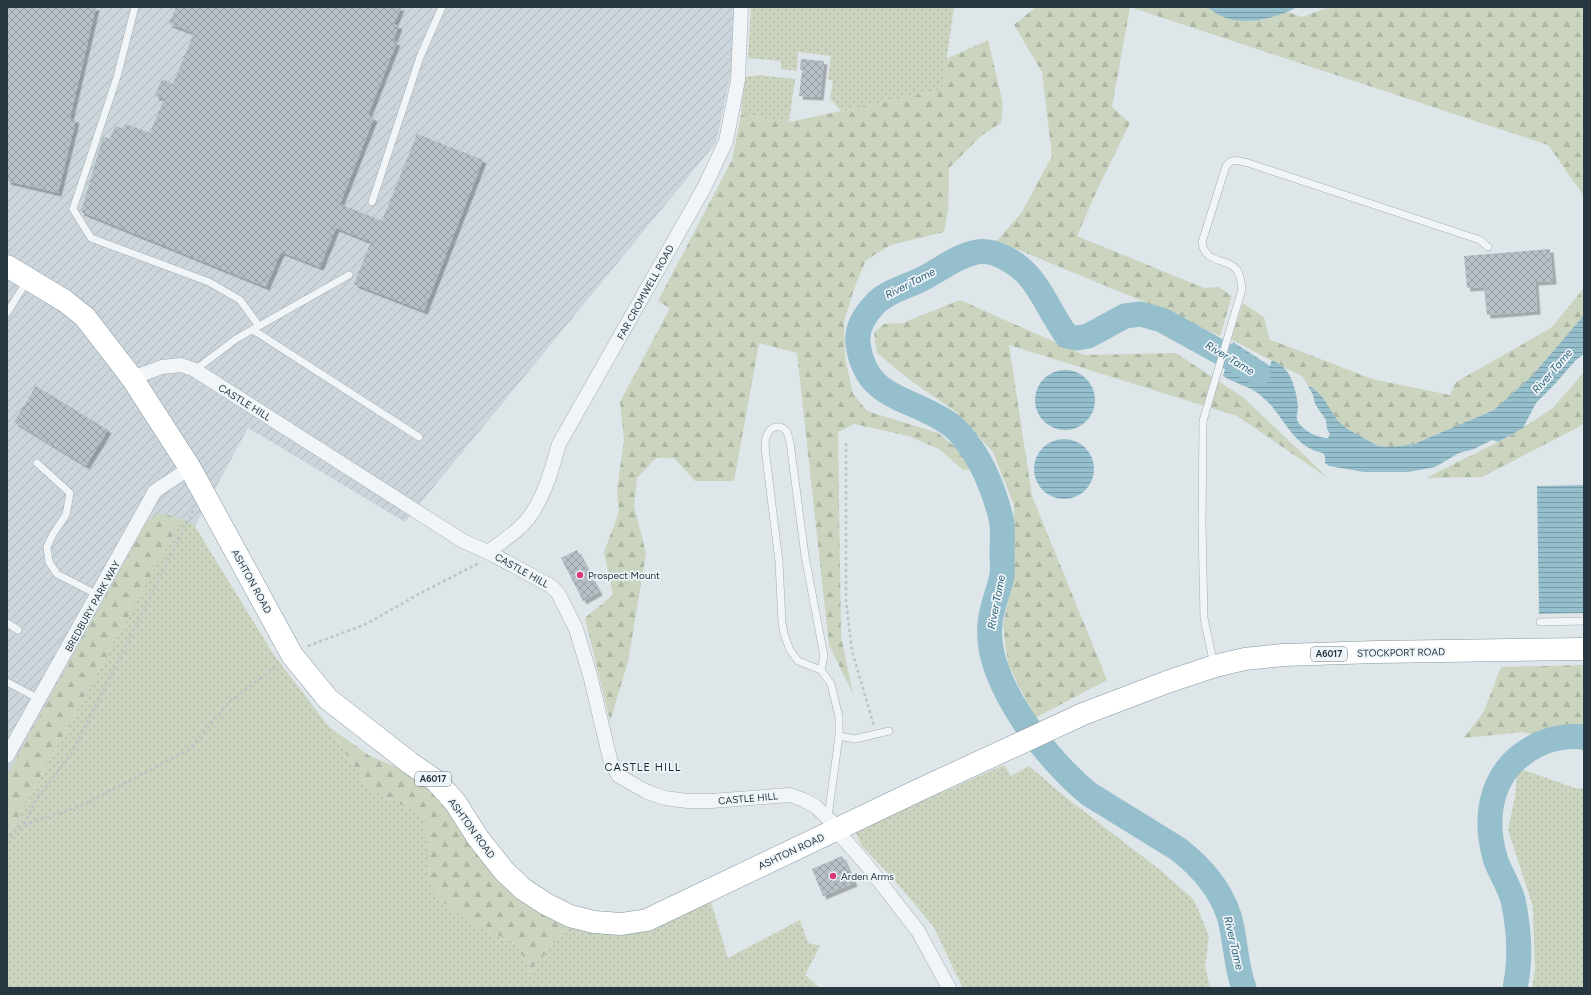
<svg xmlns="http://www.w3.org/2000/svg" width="1591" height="995" viewBox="0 0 1591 995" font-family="Figtree,sans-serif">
<defs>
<pattern id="industrial-furrows" width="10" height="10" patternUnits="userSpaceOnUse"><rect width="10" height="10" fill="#ccd5db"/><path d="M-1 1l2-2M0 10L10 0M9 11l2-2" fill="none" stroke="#afb7bd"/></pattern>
<pattern id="grass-dots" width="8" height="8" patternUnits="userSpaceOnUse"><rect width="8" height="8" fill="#cad4bf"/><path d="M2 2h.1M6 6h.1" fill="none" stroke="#adb7a5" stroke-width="1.8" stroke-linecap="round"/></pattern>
<pattern id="forest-firs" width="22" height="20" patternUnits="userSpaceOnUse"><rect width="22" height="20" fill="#cad4bf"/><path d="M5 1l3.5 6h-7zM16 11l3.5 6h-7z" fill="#adb7a5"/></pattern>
<pattern id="water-rules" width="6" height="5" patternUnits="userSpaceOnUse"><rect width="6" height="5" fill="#96bfcd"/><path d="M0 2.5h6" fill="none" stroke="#7a9ca8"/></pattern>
<pattern id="building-cross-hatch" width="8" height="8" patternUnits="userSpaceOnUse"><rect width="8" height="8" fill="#b5c0c7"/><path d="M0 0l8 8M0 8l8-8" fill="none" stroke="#939da3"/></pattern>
<filter id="shadow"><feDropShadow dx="3.5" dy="3.5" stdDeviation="0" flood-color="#0004"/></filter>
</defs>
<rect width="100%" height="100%" fill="#dee6e9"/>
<!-- industrial -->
<path fill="url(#industrial-furrows)" d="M7 7H737L734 58 716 143 405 522 248 428 193 530 7 795Z"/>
<!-- grass -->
<g fill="url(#grass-dots)">
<path d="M751 7H954L942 90 841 111 830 99 833 80H828L831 56 798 52 797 71 781 69V61L748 58Z"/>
<path d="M760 75 795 79 789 122 741 115 744 77Z"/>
<path d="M182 519 194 525 274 655 329 727 368 788 417 813 425 824 428 845 471 924 512 941 525 959 529 972 570 925 710 899 728 958 800 920 808 943 820 946 805 975 820 988H7V838Z"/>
<path d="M1004 765 1011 776 1029 766 1064 796 1160 870 1194 900 1209 936 1205 966 1210 988H963L933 926 891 876 862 846 855 831Z"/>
<path d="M1523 770 1575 788 1584 789V988H1532L1535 970 1533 907 1508 830 1515 797 1517 771Z"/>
</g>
<!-- forest -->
<g fill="url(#forest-firs)">
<path d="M1036 7H1207L1221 16 1262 20 1288 12 1302 17 1330 7H1584V196L1548 145 1130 7 1112 107 1130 123 1098 188 1077 236 1204 288 1219 287 1232 296 1220 336 1140 300 997 241 1022 212 1052 156 1042 72 1014 25Z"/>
<path d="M988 40 1003 104 1001 123 982 135 949 168 948 210 944 232 891 245 866 260 854 289 844 322 845 358 853 394 867 411 938 433 964 454 973 469 963 470 939 449 908 436 854 424 838 432 841 636 853 694 829 645 797 353 759 343 734 481H695L674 458H656L637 478 634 506 646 553 628 662 610 721 585 618 613 595 604 552 619 512 617 490 624 440 620 402 670 308 658 301 732 160 741 115 789 122 941 90 946 59Z"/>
<path d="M1584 288V315L1531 378 1494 410 1414 444 1392 447 1378 446 1346 428 1337 420 1313 388 1308 386 1303 377 1231 339 1243 303 1264 317 1269 339 1372 379 1450 395 1456 382 1551 328Z"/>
<path d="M960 300 1084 355 1176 353 1244 398 1328 478 1237 416 1009 345 1032 496 1107 680 1035 718 1008 664 1003 625 1014 568V505L993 452 955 411 911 381 877 353 874 333 884 324 903 323Z"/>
<path d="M1584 372V424L1482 477 1426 478 1510 436 1553 408Z"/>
<path d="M159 513 182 519 7 838V775L147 521Z"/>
<path d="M1584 665V751L1523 732 1464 738 1484 711 1501 667Z"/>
<path d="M329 727 370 756 399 768 439 796 497 880 514 896 539 912 570 925 529 972 525 959 512 941 471 924 437 897 429 877 428 845 425 824 417 813 368 788Z"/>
</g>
<!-- water -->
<g fill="url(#water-rules)">
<path d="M1207 7H1297C1277 19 1242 26 1221 16 1216 14 1212 10 1207 7Z"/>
<path d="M1584 315V354L1576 360 1554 385 1536 403 1523 428 1498 442 1492 440 1474 449 1459 453 1435 467 1408 472H1364L1329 466 1325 463V457L1323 453C1298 448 1289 428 1274 409 1270 403 1264 399 1259 394 1249 386 1234 383 1223 376L1233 342 1270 366 1272 360C1277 363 1282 365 1285 369 1293 378 1297 395 1298 407 1298 411 1296 416 1297 419 1300 430 1318 438 1328 438L1330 434 1327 429 1326 420 1315 404 1313 395 1308 386 1313 388 1323 398 1337 420 1346 428 1378 446 1392 447 1414 444 1494 410 1532 376Z"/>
<circle cx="1065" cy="400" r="30"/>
<circle cx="1064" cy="469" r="30"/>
<path d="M1584 485V613L1539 614 1537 486Z"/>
</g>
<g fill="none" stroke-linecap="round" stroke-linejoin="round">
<!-- river -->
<g stroke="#96bfcd" stroke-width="25">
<path d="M1244 988C1235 964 1236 939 1229 916 1220 888 1200 866 1178 849L1089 794C1047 760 984 681 990 624 991 607 999 592 1002 575 1003 569 1002 561 1002 554 1002 545 1003 534 1002 525 1001 513 992 488 987 477 980 460 965 436 951 425 912 396 866 402 858 344 856 328 865 314 876 303 888 291 906 287 920 280 939 271 956 256 977 252 982 251 989 252 994 253 1038 269 1042 302 1067 336L1077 338 1088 336 1125 316 1140 314 1162 320 1229 357 1258 374"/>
<path d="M1515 988C1521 960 1519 928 1513 900 1509 886 1501 874 1496 861 1484 822 1488 779 1524 753 1541 741 1562 735 1584 737"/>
</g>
</g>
<!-- building -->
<g fill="url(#building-cross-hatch)" filter="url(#shadow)">
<path d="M7 7H96L70 118 76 120 58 193 7 181Z"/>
<path d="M176 7H401L394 24 399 26 393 41 397 42 368 115 374 118 340 204 382 221 417 134 483 160 424 311 354 284 371 242 336 228 320 267 281 252 266 287 81 212 103 137 110 139 115 126 124 129 126 124 150 133 164 99 155 96 162 79 173 84 194 33 169 24Z"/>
<path d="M801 59 824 61 820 97 799 96 802 70H800Z"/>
<path d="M1550 249 1553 281 1535 282 1537 311 1487 315 1484 287 1467 288 1464 256Z"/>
<path d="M36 386 108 430 86 466 14 422Z"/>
<path d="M577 550 599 592 583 601 561 558Z"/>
<path d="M842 856 854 883 823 896 812 869Z"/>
</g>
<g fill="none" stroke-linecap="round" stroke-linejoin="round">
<defs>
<g id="lane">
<path d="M135 7 117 77 73 209 91 238 209 282 240 300 259 326 349 275"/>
<path d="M372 202 420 57 442 7"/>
<path d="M7 313 27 281"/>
<path d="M253 330 419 437"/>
<path d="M195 370 236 339 255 328"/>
<path d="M37 463 70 493 66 515 53 534 47 547 49 562 57 574 98 595"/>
<path d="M1540 622 1584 621"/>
<path d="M7 623 18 630"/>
<path d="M1214 665 1204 618 1202 525 1203 421 1242 289C1241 283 1241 276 1237 270 1227 257 1205 265 1202 242L1226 166C1232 157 1240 161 1248 163L1480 240 1488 247"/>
<path d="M821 670 824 656 805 556 790 442C789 439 788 435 787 432 782 425 772 425 768 433 764 439 765 449 766 456L779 562 782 622 784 634 790 650 798 661 821 670 831 684 839 717V736L828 817"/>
<path d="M7 682 39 699"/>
<path d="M839 736 855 739 889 731"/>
</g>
<g id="street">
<path d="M132 378 162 367 181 365 195 370 463 541 488 552 551 586 558 593 576 629 590 675 611 763 619 776 647 792 665 798 687 801H711L790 795 804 800 815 806 832 822 836 830 866 864 918 931 949 988"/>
<path d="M488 552C504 540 522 529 532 513 546 492 552 468 559 444L704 188 726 141 738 80 741 7"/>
<path d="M7 756 155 491 190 468"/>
</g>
<path id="highway" d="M7 266 65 301 85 317 132 378 190 468 292 655 328 699 410 763 436 781 455 802 478 838 504 871 523 889 546 904 570 916 594 922 621 924 647 920 921 789 1083 714 1167 682 1215 666 1245 659 1283 655 1376 652 1584 649"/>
</defs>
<!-- lane casing -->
<use href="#lane" stroke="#a3aeb4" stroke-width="8"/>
<!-- street casing -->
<use href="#street" stroke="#a3aeb4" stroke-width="15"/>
<!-- highway casing -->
<use href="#highway" stroke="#8497a1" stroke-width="23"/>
<!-- path -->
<g stroke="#bcc4c8" stroke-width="2.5" stroke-dasharray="3 3" stroke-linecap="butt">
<path d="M846 443V601L852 651 874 726"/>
<path d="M308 646 366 624 417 595 479 563"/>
<path d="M24 824 37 799 73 751 194 509"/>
<path d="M7 842 12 835 24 825 79 807 189 750 229 702 278 665"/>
</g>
<!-- lane -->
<use href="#lane" stroke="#f1f5f7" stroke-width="7"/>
<!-- street -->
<use href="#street" stroke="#f1f5f7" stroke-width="14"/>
<!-- highway -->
<use href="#highway" stroke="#fff" stroke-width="22"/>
</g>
<!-- markers -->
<g fill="#da387c" stroke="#eef4f7" stroke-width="1.5">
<circle cx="580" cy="575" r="4"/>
<circle cx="833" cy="876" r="4"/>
</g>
<g text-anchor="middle" stroke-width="3.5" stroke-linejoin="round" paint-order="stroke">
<!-- shield labels -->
<g fill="#eef4f7" stroke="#627078" stroke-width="1">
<rect x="1311" y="647" width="36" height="14" rx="3"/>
<rect x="415" y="772" width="36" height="14" rx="3"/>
</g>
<g font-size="9" font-weight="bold" fill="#263742">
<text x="1329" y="657">A6017</text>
<text x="433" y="782">A6017</text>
</g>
<!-- street labels -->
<g font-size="10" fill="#263742" stroke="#eef4f7">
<text transform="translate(645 292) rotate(-61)" y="4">FAR CROMWELL ROAD</text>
<text transform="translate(245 402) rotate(32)" y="4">CASTLE HILL</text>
<text transform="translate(522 570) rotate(29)" y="4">CASTLE HILL</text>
<text transform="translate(252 581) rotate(61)" y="4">ASHTON ROAD</text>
<text transform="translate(92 606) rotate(-61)" y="4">BREDBURY PARK WAY</text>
<text transform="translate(1401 652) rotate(-1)" y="4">STOCKPORT ROAD</text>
<text transform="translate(748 798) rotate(-5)" y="4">CASTLE HILL</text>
<text transform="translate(472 828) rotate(54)" y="4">ASHTON ROAD</text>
<text transform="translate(791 851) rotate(-25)" y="4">ASHTON ROAD</text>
</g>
<!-- poi labels -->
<g font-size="10" fill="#263742" stroke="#eef4f7" text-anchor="start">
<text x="588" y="579">Prospect Mount</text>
<text x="841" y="880">Arden Arms</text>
</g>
<!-- water labels -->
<g font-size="11" font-style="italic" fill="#2d6379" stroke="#eef4f7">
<text transform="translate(910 283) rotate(-27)" y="4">River Tame</text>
<text transform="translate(1230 358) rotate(31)" y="4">River Tame</text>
<text transform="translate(1552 371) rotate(-49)" y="4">River Tame</text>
<text transform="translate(996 602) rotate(-79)" y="4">River Tame</text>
<text transform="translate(1234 943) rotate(77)" y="4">River Tame</text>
</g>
<!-- neighbourhood labels -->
<g font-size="11" letter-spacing="1" fill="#182832" stroke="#eef4f7">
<text x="643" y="771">CASTLE HILL</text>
</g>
</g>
<!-- border -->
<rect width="1591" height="995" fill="none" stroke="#263742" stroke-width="16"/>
</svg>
